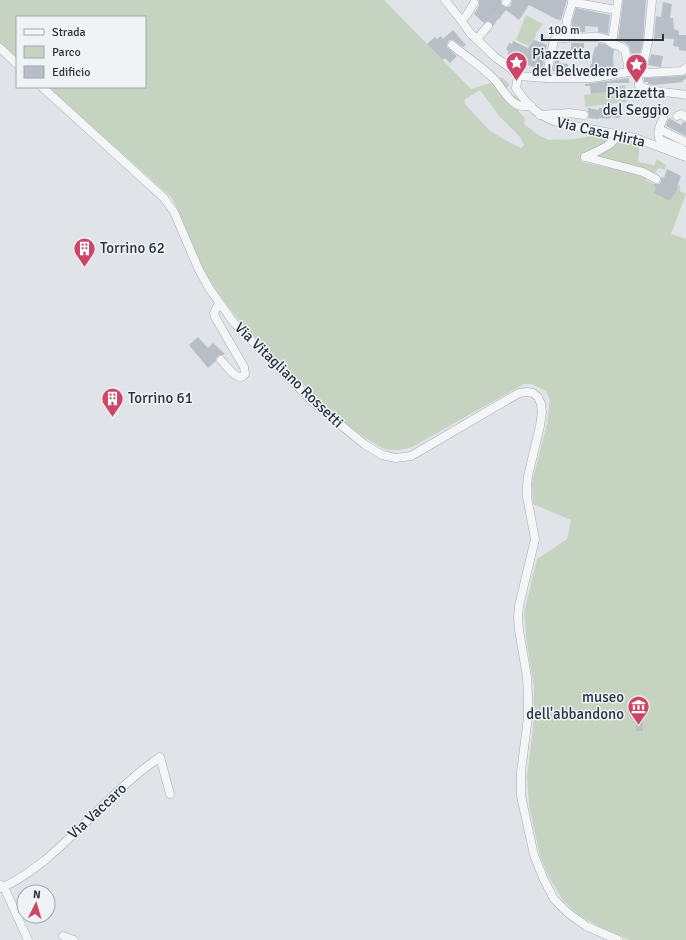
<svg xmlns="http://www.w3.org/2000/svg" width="686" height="940" viewBox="0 0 686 940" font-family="Signika,sans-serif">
<rect width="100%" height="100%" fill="#e0e4e9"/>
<!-- green -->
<g fill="#c7d3c1" fill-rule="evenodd">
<path d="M0 0H384L471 89 494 82 502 77 509 84V86L507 88V92L510 95H513L522 101 519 107V112L525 118 524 124 538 135 549 140 575 139 608 133 614 137 580 157 582 162 638 174 645 177 646 181 654 184 653 186 656 187 653 192 675 195 678 187H677L678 184 680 186V191L686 194 671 234 686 239V940H629L601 928 577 914 562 899 549 877 540 856 529 805 527 776 533 729 534 686 527 645 524 613 537 559 567 539 571 520 533 504 532 482 547 424 550 400 546 391 532 384H524L412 447C401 450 393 452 382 448 379 446 375 444 372 442 352 430 334 414 318 398 280 363 241 329 213 285 195 258 187 226 172 198L48 87H145V17H17V59L0 43ZM480 90 500 117 520 137 524 145 521 148 507 141 489 130 466 105 464 100Z"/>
<path d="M526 15 543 24 537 32 534 40 529 46 516 40Z"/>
<path d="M625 85 627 102 585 107 584 95 616 91 615 86Z"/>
<path d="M621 137 640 142 638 162 654 165 657 159 666 165 665 170 659 168 656 171 655 174 593 156Z"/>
</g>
<!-- building -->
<g fill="#b7bec6">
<path d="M479 0H501V3L502 5 506 7H509L511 5 512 0H567L561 20 556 19 529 5 519 20 506 10 493 25 492 22 489 21H487L484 23 474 14 479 6Z"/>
<path d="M623 0H646L643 41 638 63H634L635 57 631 53 629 46 624 42 618 40Z"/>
<path d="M663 2 672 4 670 18H673L674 29 679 31V35H686V51L679 50V47L673 46 674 39 657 38V39H654L656 16 661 17Z"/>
<path d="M576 8 610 15 608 34 598 32V27L585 26V32H571L572 21Z"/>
<path d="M453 30 466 45 463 47 453 40H450L448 41 447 44V47L457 56 450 63 445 58 443 60 427 44 435 37 437 39 441 36 443 39Z"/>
<path d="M534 40 547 45 542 70H540L541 69 517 62 518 59 507 54 509 51 506 50 509 43 512 44 513 41 528 48Z"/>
<path d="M571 43H584V48L578 49V51H571Z"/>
<path d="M598 43 604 44 614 50 613 58 614 69 589 72 591 64H592V58L595 47 598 46Z"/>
<path d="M651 54 663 56 661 67 648 65Z"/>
<path d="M556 57 560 58 559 63 568 64V71L566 70V72L553 71Z"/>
<path d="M686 75V79L683 80V82L654 85 648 84V82H644V78L682 76Z"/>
<path d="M629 78V83H607L608 92 591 94 590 86H585V84L593 83Z"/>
<path d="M610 107 622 109 620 118 610 117V119L599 118V119L588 118 589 115 588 111V108L599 110V108L609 109Z"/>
<path d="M669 118 681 125 683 122H686V136L666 126Z"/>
<path d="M667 169 681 176 677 187H678L675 195H673L670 201 663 198V197L653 193 656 187 653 186 654 184H659L661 182V177L664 178Z"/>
<path d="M198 337 208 348 213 343 225 354 223 355H220L218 356 216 358V361L208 368 189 345Z"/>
<path d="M634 707H642V718L634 717Z"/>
<rect x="636" y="721" width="7" height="10"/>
</g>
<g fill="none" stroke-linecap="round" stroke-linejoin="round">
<!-- minor-tunnel -->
<path stroke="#bbc1c7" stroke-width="8" stroke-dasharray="8 4" stroke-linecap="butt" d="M488 26 498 14"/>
<defs>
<g id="minor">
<path d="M445 0 461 20 470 33 495 57 509 67 518 76 546 78H592L629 72 647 73 682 71 686 68"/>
<path d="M506 2 507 0"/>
<path d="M572 2 616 10"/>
<path d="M461 20 466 16 474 3"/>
<path d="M565 38 567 20 573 0"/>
<path d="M477 39 488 26"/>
<path d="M611 42 613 36 618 0"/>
<path d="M452 45C465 56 481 66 493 78 501 86 506 98 516 104 520 107 525 106 531 106"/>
<path d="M0 48 17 64"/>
<path d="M638 73 639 85C648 93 673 92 686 95"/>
<path d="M641 73 648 42 652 0"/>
<path d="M518 76 516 88C528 106 539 117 560 123L635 138 686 157"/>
<path d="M546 78 554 40 557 38 597 37 606 39 613 44 621 47 625 50 626 54 629 72"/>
<path d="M42 87 164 198 174 212 199 270 209 288 234 323 313 402 364 444 382 455 396 458 411 456 519 393 527 392 533 393 538 397 541 404 542 412 540 426 528 476 527 487V497L535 539 519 606 518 618 519 630 527 677 528 697V717L521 772V796L534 855 544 880 554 899 568 913 586 926 618 940"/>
<path d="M540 115 569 113 584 115"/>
<path d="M677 116 681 114 686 117"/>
<path d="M663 119C660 126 656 133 660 140L682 149 684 151V156"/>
<path d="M659 129 686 142"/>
<path d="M585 157 643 172 656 179"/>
<path d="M585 157C595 152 615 145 617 134"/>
<path d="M219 303 214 313 215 317 244 367 245 374C238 384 227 366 221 360"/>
<path d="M1 885 4 887 28 940"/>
<path d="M0 888C14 884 32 870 44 861 75 835 102 804 133 778 141 770 151 764 160 757L170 794"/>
<path d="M63 936 74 940"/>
</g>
</defs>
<!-- minor casing -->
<use href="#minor" stroke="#a5acb3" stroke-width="9"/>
<!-- minor -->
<use href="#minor" stroke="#f3f5f7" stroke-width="8"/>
</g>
<!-- icons -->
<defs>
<symbol id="sight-pin" viewBox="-11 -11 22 30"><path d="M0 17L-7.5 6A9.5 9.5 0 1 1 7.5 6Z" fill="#cd4668" stroke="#f0f3f6"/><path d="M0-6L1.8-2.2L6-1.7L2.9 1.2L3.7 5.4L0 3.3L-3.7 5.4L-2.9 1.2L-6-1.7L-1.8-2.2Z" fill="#fff"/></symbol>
<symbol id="building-pin" viewBox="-11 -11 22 30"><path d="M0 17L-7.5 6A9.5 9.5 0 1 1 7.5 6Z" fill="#cd4668" stroke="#f0f3f6"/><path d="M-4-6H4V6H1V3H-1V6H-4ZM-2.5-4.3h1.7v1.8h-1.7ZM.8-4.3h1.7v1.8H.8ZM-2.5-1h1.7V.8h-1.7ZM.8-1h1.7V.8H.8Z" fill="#fff"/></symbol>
<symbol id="museum-pin" viewBox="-11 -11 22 30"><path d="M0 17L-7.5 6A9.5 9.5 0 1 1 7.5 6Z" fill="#cd4668" stroke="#f0f3f6"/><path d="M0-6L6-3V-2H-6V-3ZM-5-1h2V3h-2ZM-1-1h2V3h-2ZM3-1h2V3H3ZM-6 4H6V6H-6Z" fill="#fff"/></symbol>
</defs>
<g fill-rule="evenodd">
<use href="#sight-pin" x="504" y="50" width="25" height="34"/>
<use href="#sight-pin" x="624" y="52" width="25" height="34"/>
<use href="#building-pin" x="72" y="236" width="25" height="34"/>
<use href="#building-pin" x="100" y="386" width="25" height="34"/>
<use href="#museum-pin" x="626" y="694" width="25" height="34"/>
</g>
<g text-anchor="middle" stroke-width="3" stroke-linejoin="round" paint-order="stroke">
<!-- poi labels -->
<g font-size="15" fill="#293440" stroke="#f0f3f6" text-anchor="start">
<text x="532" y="59">Piazzetta<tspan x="532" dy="17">del Belvedere</tspan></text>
<text x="636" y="98" text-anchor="middle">Piazzetta<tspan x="636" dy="17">del Seggio</tspan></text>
<text x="100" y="253">Torrino 62</text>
<text x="128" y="403">Torrino 61</text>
<text x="624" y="702" text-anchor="end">museo<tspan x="624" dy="17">dell'abbandono</tspan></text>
</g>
<!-- street labels -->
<g font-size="15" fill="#293440" stroke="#f0f3f6">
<text transform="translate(601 132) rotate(13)" y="5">Via Casa Hirta</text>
<text transform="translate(289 375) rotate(44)" y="5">Via Vitagliano Rossetti</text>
<text transform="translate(97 811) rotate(-43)" y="5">Via Vaccaro</text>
</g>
</g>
<!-- legend -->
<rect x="16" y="16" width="130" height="72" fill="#f0f3f6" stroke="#a0a7ad"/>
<rect x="24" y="29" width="20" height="6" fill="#f3f5f7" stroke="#a0a7ad"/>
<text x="52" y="36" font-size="12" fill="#293440">Strada</text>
<rect x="24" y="46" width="20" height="12" fill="#c7d3c1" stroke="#a0a7ad"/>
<text x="52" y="56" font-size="12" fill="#293440">Parco</text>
<rect x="24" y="66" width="20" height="12" fill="#b7bec6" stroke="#a0a7ad"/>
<text x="52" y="76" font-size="12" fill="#293440">Edificio</text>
<!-- north arrow -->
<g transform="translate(36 904) rotate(5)"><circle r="19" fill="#f0f3f6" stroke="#a0a7ad"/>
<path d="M0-3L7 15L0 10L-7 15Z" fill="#cd4668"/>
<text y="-6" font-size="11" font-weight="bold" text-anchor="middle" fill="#293440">N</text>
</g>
<!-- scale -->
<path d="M542 34v6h121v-6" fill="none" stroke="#293440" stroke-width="2"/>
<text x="548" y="34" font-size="12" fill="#293440" stroke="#f0f3f6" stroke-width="3" paint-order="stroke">100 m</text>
</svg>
